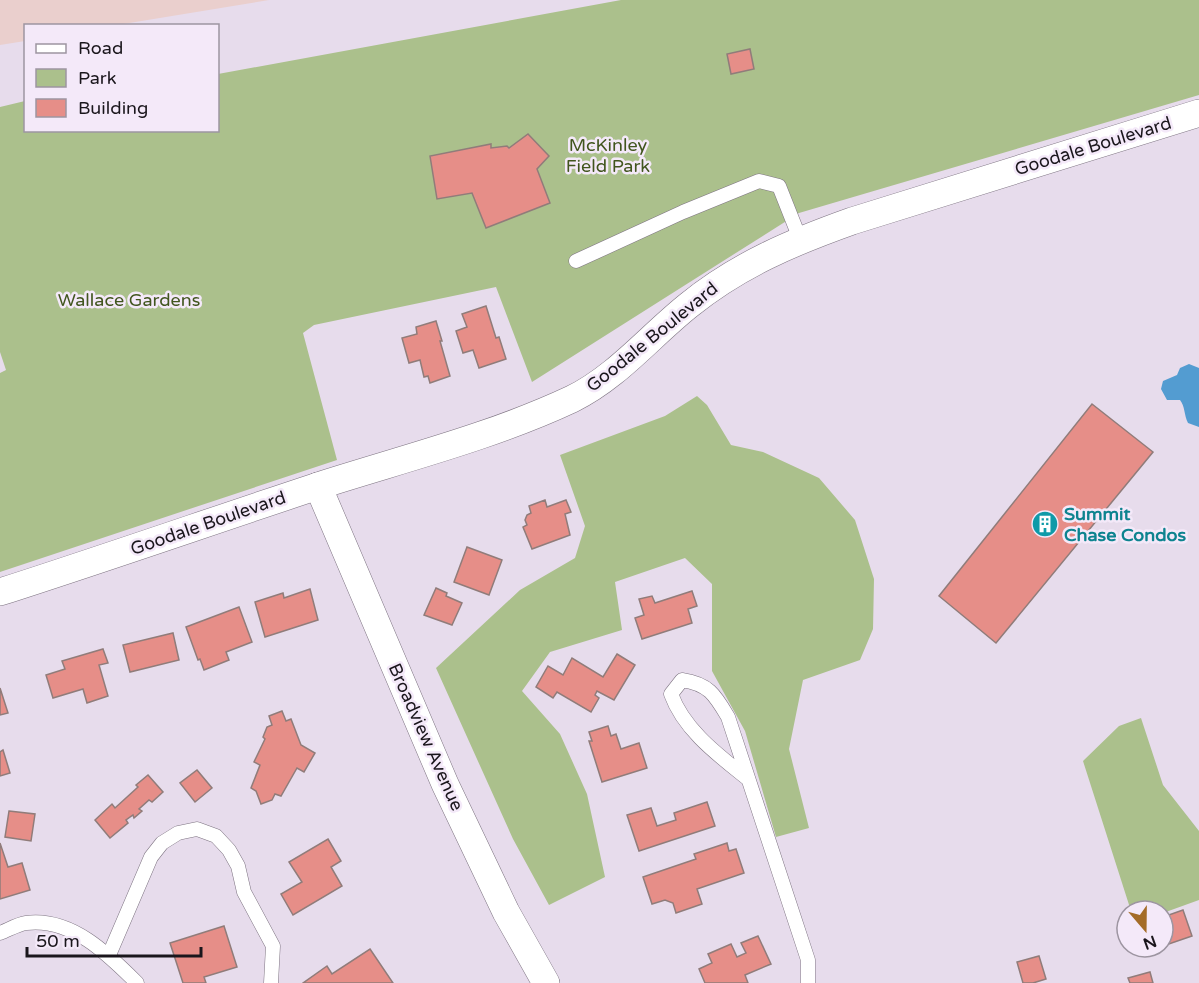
<svg xmlns="http://www.w3.org/2000/svg" width="1199" height="983" viewBox="0 0 1199 983" font-family="'Varela Round',sans-serif">
<rect width="100%" height="100%" fill="#e7dcec"/>
<!-- commercial -->
<path fill="#eacfcd" d="M0 0H269L117 25 26 26 25 41 0 45Z"/>
<!-- green -->
<g fill="#abc08c">
<path d="M621 0H1199V95L799 213 532 382 496 287 314 325 303 333 337 460 0 572V373L6 370 0 352V107L25 101 26 130H218V74Z"/>
<path d="M697 396 707 405 731 445 763 452 819 478 855 520 874 579 873 629 860 660 803 680 789 749 809 828 776 837 745 731 712 671V584L685 558 615 582 622 630 550 652 522 691 560 734 587 794 605 877 549 905 513 839 436 668 520 590 575 558 585 526 560 455 665 416Z"/>
<path d="M1141 718 1163 785 1199 831V900L1163 913V911H1131L1083 761 1119 726Z"/>
</g>
<!-- water -->
<path fill="#539cd1" d="M1189 364 1199 368V427L1188 423C1184 415 1185 406 1180 400H1167L1161 389 1163 381 1177 375 1180 368Z"/>
<!-- building -->
<g fill="#e68e88" stroke="#907c7a" stroke-width="1.5">
<path d="M750 49 754 69 731 74 727 54Z"/>
<path d="M528 134 549 156 537 169 550 203 486 228 472 193 437 199 430 156 491 144V148L507 146 509 148Z"/>
<path d="M486 306 496 338 499 337 506 359 479 368 473 350 463 353 456 331 467 327 462 314Z"/>
<path d="M436 321 442 341H440L450 376 430 383 428 376 424 377 420 360 409 363 402 338 417 334 416 327Z"/>
<path d="M1092 404 1153 452 996 643 939 596Z"/>
<path d="M545 500 547 507 566 500 571 512 565 514 570 535 532 549 523 527 527 525 525 520 527 515 531 513 529 506Z"/>
<path d="M467 547 502 560 489 595 454 582Z"/>
<path d="M436 588 447 593 446 596 462 603 452 625 424 615Z"/>
<path d="M310 589 318 620 265 637 255 602 283 593 284 598Z"/>
<path d="M692 591 697 606 688 609 692 623 642 639 635 618 644 615 639 599 652 596 655 603Z"/>
<path d="M239 607 252 642 226 652 229 660 204 670 200 659 198 660 186 627Z"/>
<path d="M173 633 179 660 130 672 123 645Z"/>
<path d="M103 649 108 663 99 665 108 696 87 703 83 689 53 698 46 675 65 669 62 661Z"/>
<path d="M617 654 635 665 614 700 597 691 595 695 599 698 591 712 557 692 553 698 536 687 548 666 563 675 572 658 603 677Z"/>
<path d="M0 688 8 713 0 715Z"/>
<path d="M282 711 286 721 291 719 301 745 315 753 304 772 297 768 281 796 275 794 272 800 261 804 256 791 251 788 260 765 254 762 265 739 263 737 267 727 272 725 269 716Z"/>
<path d="M608 726 611 736 616 734 621 749 639 743 647 768 602 782 589 741H592L589 732Z"/>
<path d="M3 750 10 773 0 776V752Z"/>
<path d="M197 770 212 788 195 802 180 783Z"/>
<path d="M148 775 163 792 152 802 149 800 139 809 142 811 134 818 133 815 126 820 128 823 110 838 95 820 112 804 115 808 138 787 136 785Z"/>
<path d="M707 802 715 826 639 851 627 815 651 808 657 826 676 820 674 813Z"/>
<path d="M9 811 35 814 31 841 5 837Z"/>
<path d="M328 839 341 861 331 867 342 886 293 915 281 894 302 882 289 862Z"/>
<path d="M0 843 8 867 22 863 30 890 0 899Z"/>
<path d="M727 843 729 851 736 849 744 873 697 889 702 904 676 913 673 903 665 900 652 904 643 877 696 859 694 854Z"/>
<path d="M1183 910 1192 936 1163 946V917Z"/>
<path d="M224 926 237 967 204 977 206 983H183L170 943Z"/>
<path d="M758 936 771 964 745 975 748 983H705L699 969 712 963 708 954 731 944 737 957 746 953 741 943Z"/>
<path d="M370 949 393 983H303L327 966 332 974Z"/>
<path d="M1039 956 1046 979 1033 983H1023L1017 962Z"/>
<path d="M1150 972 1153 983H1130L1128 978Z"/>
</g>
<g fill="none" stroke-linecap="round" stroke-linejoin="round">
<defs>
<g id="service">
<path d="M576 261 683 212 759 181 779 186 800 239"/>
<path d="M748 779C718 755 684 730 671 694L682 680C709 684 715 695 728 717L808 960V983"/>
<path d="M0 933C8 930 18 924 26 923 71 917 108 954 137 983"/>
<path d="M109 955 151 857 162 843 178 833 197 829 216 836 229 850 238 866 244 892 273 946 271 983"/>
</g>
<g id="minor">
<path d="M318 486 445 784 506 912 546 983"/>
<path d="M0 592C106 558 212 521 318 486 402 459 491 437 572 399 617 377 650 336 689 305 738 265 793 242 852 221L1199 113"/>
</g>
</defs>
<!-- service casing -->
<use href="#service" stroke="#7e7482" stroke-width="15"/>
<!-- minor casing -->
<use href="#minor" stroke="#7e7482" stroke-width="28"/>
<!-- service -->
<use href="#service" stroke="#fff" stroke-width="14"/>
<!-- minor -->
<use href="#minor" stroke="#fff" stroke-width="27"/>
</g>
<!-- icons -->
<defs>
<symbol id="building-disc" viewBox="-11 -11 22 22"><circle r="9.5" fill="#0f9aa8" stroke="#f4e9f9"/><path d="M-4-6H4V6H1V3H-1V6H-4ZM-2.5-4.3h1.7v1.8h-1.7ZM.8-4.3h1.7v1.8H.8ZM-2.5-1h1.7V.8h-1.7ZM.8-1h1.7V.8H.8Z" fill="#fff"/></symbol>
</defs>
<g fill-rule="evenodd">
<use href="#building-disc" x="1030" y="509" width="30" height="30"/>
</g>
<g text-anchor="middle" stroke-width="5" stroke-linejoin="round" paint-order="stroke">
<!-- park labels -->
<g font-size="18" fill="#41551e" stroke="#f4e9f9">
<text x="608" y="151">McKinley<tspan x="608" dy="21">Field Park</tspan></text>
<text x="129" y="306">Wallace Gardens</text>
</g>
<!-- street labels -->
<g font-size="18" fill="#1a161c" stroke="#f4e9f9">
<text transform="translate(1093 146) rotate(-17)" y="6">Goodale Boulevard</text>
<text transform="translate(652 337) rotate(-39)" y="6">Goodale Boulevard</text>
<text transform="translate(208 523) rotate(-19)" y="6">Goodale Boulevard</text>
<text transform="translate(426 737) rotate(66)" y="6">Broadview Avenue</text>
</g>
<!-- culture labels -->
<g font-size="18" font-weight="bold" fill="#0d838f" stroke="#f4e9f9" text-anchor="start">
<text x="1064" y="520">Summit<tspan x="1064" dy="21">Chase Condos</tspan></text>
</g>
</g>
<!-- legend -->
<rect x="24" y="24" width="195" height="108" fill="#f4e9f9" stroke="#9d95a1" stroke-width="1.5"/>
<rect x="36" y="44" width="30" height="9" fill="#ffffff" stroke="#9d95a1" stroke-width="1.5"/>
<text x="78" y="54" font-size="18" fill="#1a161c">Road</text>
<rect x="36" y="69" width="30" height="18" fill="#abc08c" stroke="#9d95a1" stroke-width="1.5"/>
<text x="78" y="84" font-size="18" fill="#1a161c">Park</text>
<rect x="36" y="99" width="30" height="18" fill="#e68e88" stroke="#9d95a1" stroke-width="1.5"/>
<text x="78" y="114" font-size="18" fill="#1a161c">Building</text>
<!-- north arrow -->
<g transform="translate(1145 929) rotate(160)"><circle r="28" fill="#f4e9f9" stroke="#9d95a1" stroke-width="1.5"/>
<path d="M0-4.5L10 22L0 15L-10 22Z" fill="#a46c28"/>
<text y="-9" font-size="16" font-weight="bold" text-anchor="middle" fill="#1a161c">N</text>
</g>
<!-- scale -->
<path d="M27 947v9h174v-9" fill="none" stroke="#1a161c" stroke-width="3"/>
<text x="36" y="947" font-size="18" fill="#1a161c" stroke="#f4e9f9" stroke-width="4.5" paint-order="stroke">50 m</text>
</svg>
